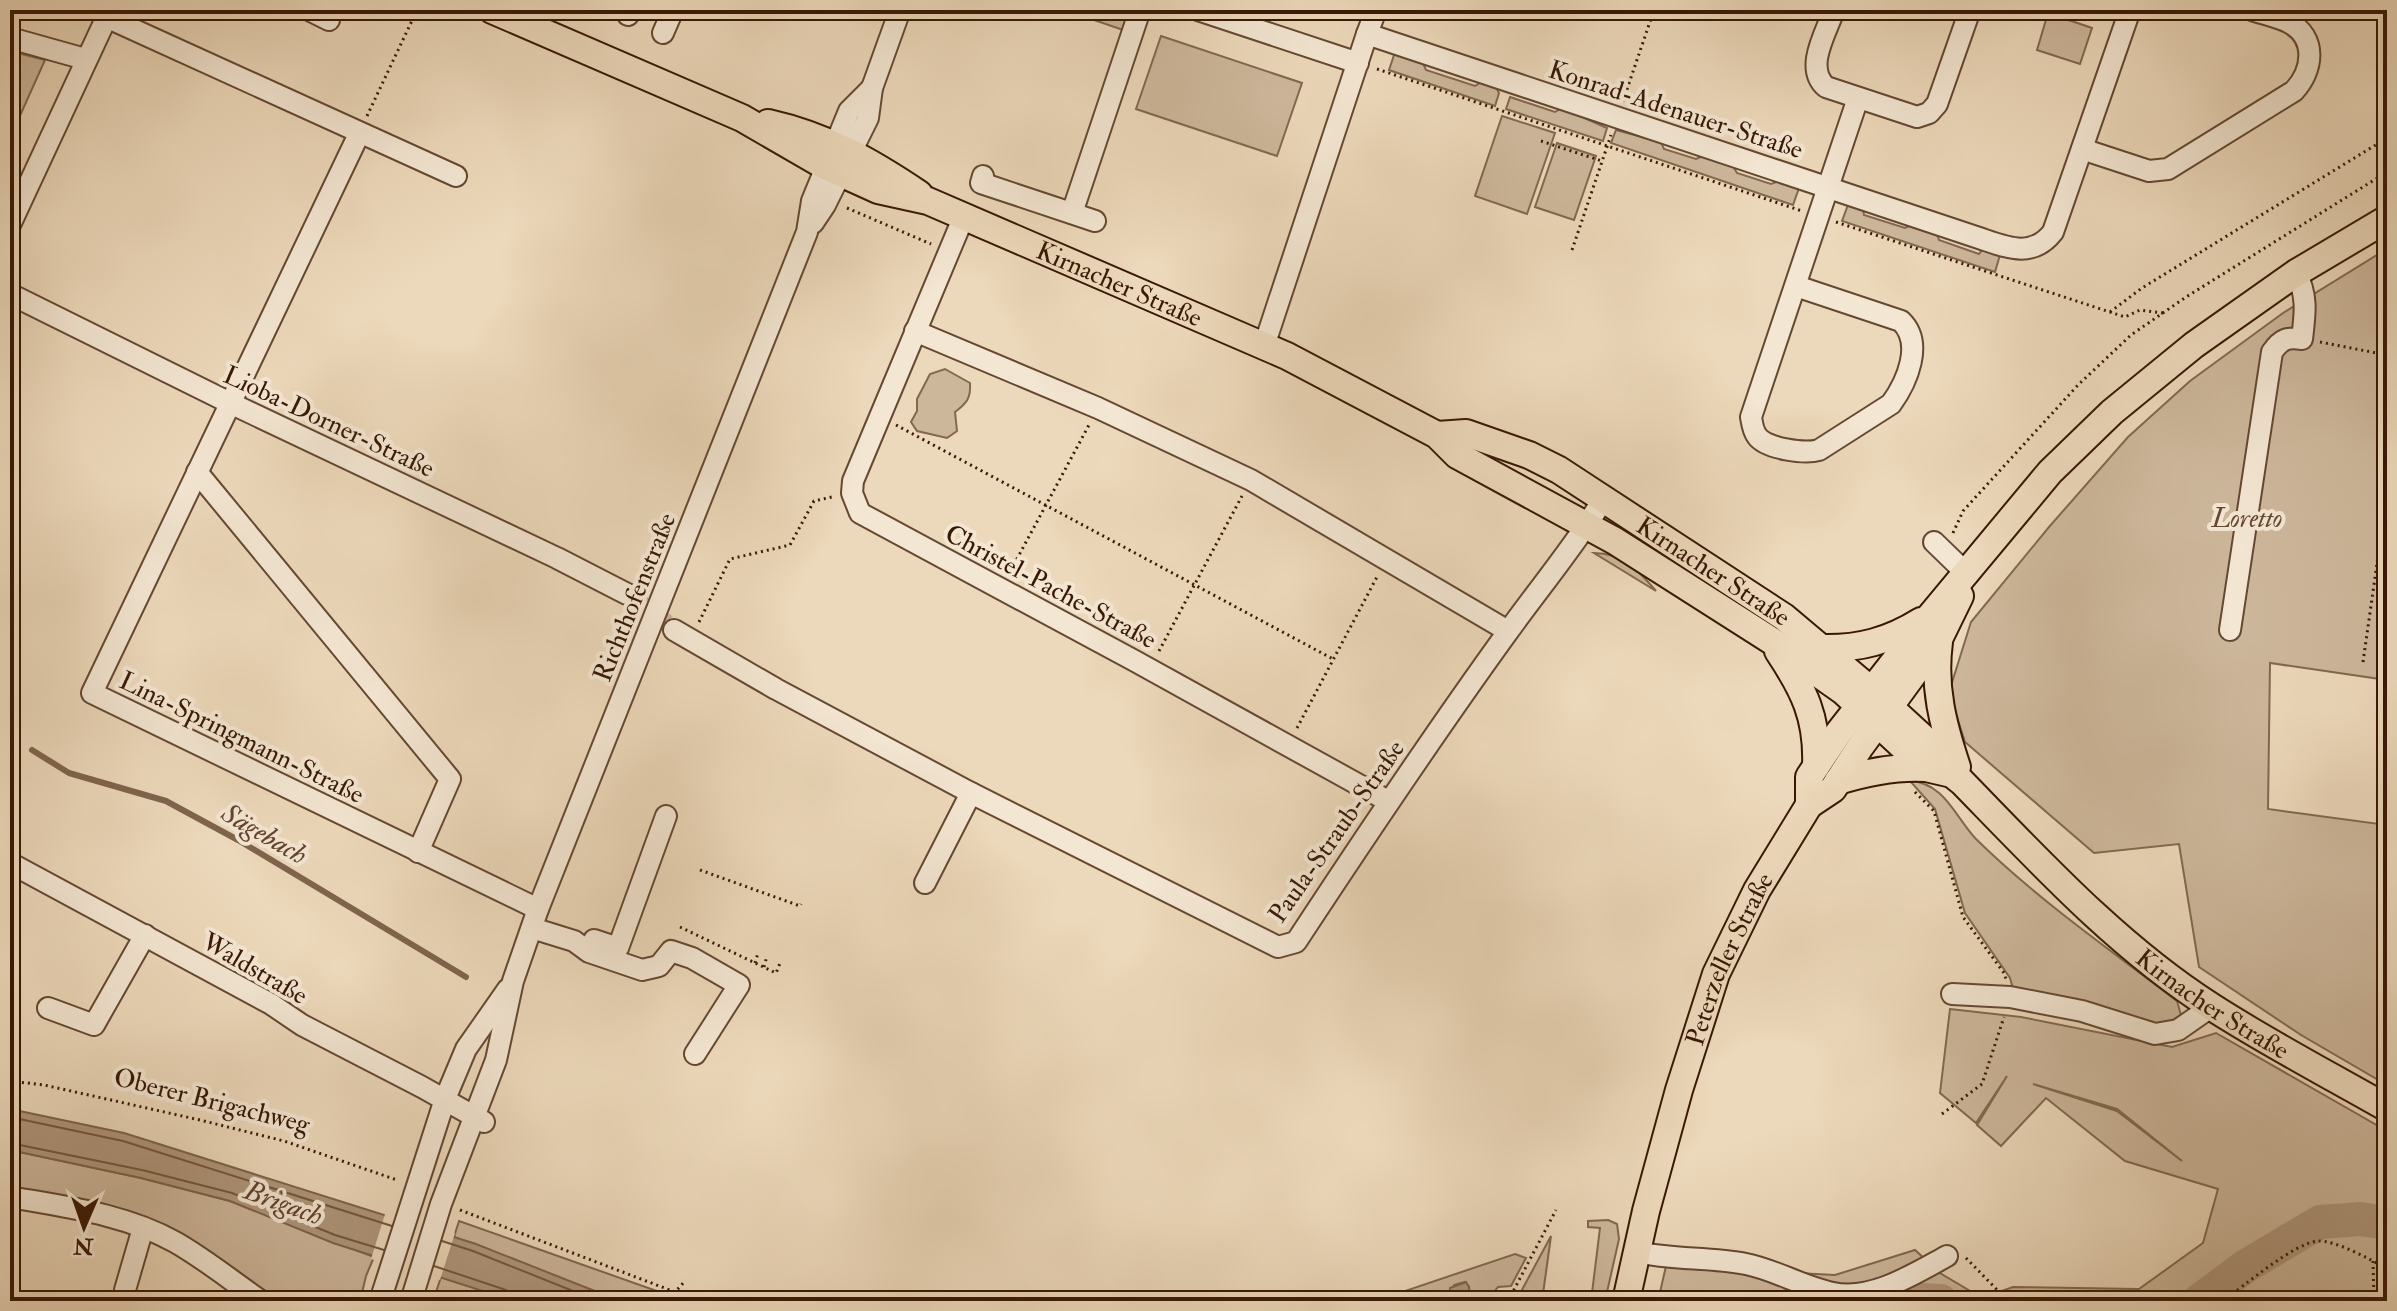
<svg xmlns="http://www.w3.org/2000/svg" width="2397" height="1311" viewBox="0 0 2397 1311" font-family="'IM FELL Double Pica',serif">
<rect width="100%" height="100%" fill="#ecd8ba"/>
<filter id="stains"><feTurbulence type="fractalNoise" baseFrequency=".0025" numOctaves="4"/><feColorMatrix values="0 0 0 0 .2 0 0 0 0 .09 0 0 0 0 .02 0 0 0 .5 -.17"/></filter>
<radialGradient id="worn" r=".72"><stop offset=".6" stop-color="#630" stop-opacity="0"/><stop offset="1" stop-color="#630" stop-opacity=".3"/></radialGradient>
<!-- green -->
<g fill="#cdb79b" stroke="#826850" stroke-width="2" fill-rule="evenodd">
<path d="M1065 10 1120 12 1129 10 1123 30Z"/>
<path d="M2048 13 2092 28 2080 64 2037 50Z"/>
<path d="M1161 36 1302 83 1277 156 1136 109Z"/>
<path d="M10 51 45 60 10 138Z"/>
<path d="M1395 52 1422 61 1426 70 1475 86 1483 81 1496 87 1499 93 1495 106 1389 70Z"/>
<path d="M1510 97 1555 112 1562 108 1607 128 1603 141 1506 109Z"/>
<path d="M1502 116 1555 133 1527 214 1475 196Z"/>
<path d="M1616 130 1661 142 1664 149 1696 159 1703 156 1733 166 1737 173 1771 184 1779 181 1799 188 1793 205 1611 143Z"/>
<path d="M1557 143 1596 156 1574 220 1535 207Z"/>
<path d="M1848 205 1863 209 1864 215 1905 228 1911 225 1937 234 1939 240 1979 254 1982 250 2000 255 1995 272 1842 221Z"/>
<path d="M2387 252V680L2270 663 2268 809 2387 825V1085L2301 1035 2199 967 2179 844 2094 853 1965 742 1949 692 1971 622 2049 527 2128 437 2190 381 2283 313 2377 255Z"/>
<path d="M945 369 970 383C971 398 967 403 955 412L957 431 947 438 917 431 911 422 917 411V399L930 374Z"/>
<path d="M1594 553C1623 553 1638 570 1656 591Z"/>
<path d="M1910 781C1945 783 1955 817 1976 839 2037 899 2109 949 2177 1001L2181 1015 2163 1026 2086 1002 2014 992 2010 978 1965 913 1935 809Z"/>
<path d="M1950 1009 2021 1017 2172 1047 2216 1033 2387 1131 2386 1301H1658L1666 1266 1835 1275 1915 1250 1940 1273 1982 1298 2013 1287 2139 1289 2203 1243 2218 1189 2125 1161 2046 1098 2001 1146 1977 1125 2007 1076 1976 1123 1940 1093ZM2033 1084 2117 1109 2182 1161 2117 1111Z"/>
<path d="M10 1150 141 1178 230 1201 374 1257 366 1276 360 1301H261L174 1242 10 1197Z"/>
<path d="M1608 1220 1617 1224 1619 1239 1605 1301H1591L1600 1228 1588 1227V1221Z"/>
<path d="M459 1221 685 1301H620L454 1237Z"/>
<path d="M1551 1236 1542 1301H1516Z"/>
<path d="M1515 1254 1526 1258 1511 1286 1498 1287 1487 1301H1470L1469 1287 1465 1282 1454 1285 1450 1301H1402L1399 1293Z"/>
<path d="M441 1277 514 1301H430V1298H434Z"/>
</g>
<!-- water -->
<g fill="#af977c" stroke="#7f644c" stroke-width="2">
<path d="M10 1109 124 1133 476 1244 620 1301H514L333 1243 230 1201 141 1178 10 1150Z"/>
<path d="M1466 1282 1469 1287 1470 1301H1450V1288Z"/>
</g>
<!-- pier -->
<path fill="#ecd8ba" d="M386 1211 455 1233 440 1280 371 1259Z"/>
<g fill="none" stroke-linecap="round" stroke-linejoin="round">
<!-- shore -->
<g stroke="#745840" stroke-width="2">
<path d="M10 1117 123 1141 392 1226"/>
<path d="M10 1143 142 1170 232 1193 335 1235 384 1250"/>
<path d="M442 1241 473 1251 598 1301"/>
<path d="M434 1266 506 1290 511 1294 512 1301"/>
</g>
<!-- stream -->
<path stroke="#7f644c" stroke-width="6" d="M32 750 69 773 166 801 238 840 466 977"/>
<!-- river -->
<g stroke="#af977c" stroke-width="34">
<path d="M1886 1301 1887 1298 1941 1301"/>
<path d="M2199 1301 2246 1266 2320 1222 2361 1219 2387 1223"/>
</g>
<!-- minor-tunnel -->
<path stroke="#c8b296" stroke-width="20" stroke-dasharray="20 10" stroke-linecap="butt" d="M627 594 674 630"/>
<defs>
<g id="minor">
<path d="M309 10 329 20"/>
<path d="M1198 10 1358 63"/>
<path d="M1834 10C1826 33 1804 68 1826 87L1917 117 1929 113 1937 104 1970 10"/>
<path d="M628 15 631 10"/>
<path d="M106 17 456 176"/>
<path d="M663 33 673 10"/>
<path d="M1367 34 1376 10"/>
<path d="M10 38 85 59"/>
<path d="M359 134 92 693 538 909"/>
<path d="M2082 149 2149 171 2168 169 2294 91C2313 71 2318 37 2288 22 2277 17 2264 14 2252 10"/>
<path d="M983 176 981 183 1095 221"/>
<path d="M1072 213 1140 10"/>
<path d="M964 216 853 481 852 493 860 513 1135 661 1388 801"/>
<path d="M813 223 825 205 868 118 872 88 900 10"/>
<path d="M10 225 110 10"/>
<path d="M1796 286 1901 321C1924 343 1907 382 1891 404L1819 450C1805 454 1766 449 1757 436 1753 431 1752 423 1751 417L1858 98"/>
<path d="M10 294 230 403 557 558 627 594"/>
<path d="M915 331 1098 408 1251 480 1508 631"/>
<path d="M1264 346 1367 34 1982 239C2008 248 2033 258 2053 232L2130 10"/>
<path d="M197 472 450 779 418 852"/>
<path d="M1934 542 1966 573"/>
<path d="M674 630 776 689 971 793 1278 947 1296 942C1365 837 1434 734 1507 633 1539 588 1575 546 1604 498"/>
<path d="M2230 630 2272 352C2281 339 2287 337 2302 339 2305 314 2308 296 2296 273"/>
<path d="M10 863 271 1004 302 1025 422 1087 484 1122"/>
<path d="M925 883 971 793"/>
<path d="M532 928 574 941 589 952 642 970 659 966 671 951 692 958 739 985 695 1054"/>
<path d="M594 940 618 948 666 816"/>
<path d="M1952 994 2010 997 2082 1011 2155 1034 2178 1030 2211 1007"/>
<path d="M48 1008 94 1025 145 935"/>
<path d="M10 1197C66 1207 125 1214 175 1242 205 1259 233 1282 261 1301"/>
<path d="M1637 1252C1672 1260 1710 1257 1746 1264 1776 1270 1803 1287 1833 1293 1872 1301 1914 1274 1947 1256"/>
<path d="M125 1290 143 1228"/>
<path d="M380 1301 445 1099 466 1049 508 989"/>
<path d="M411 1301 441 1204 496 1060 513 981 538 909 807 232 812 201 849 111 872 88"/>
</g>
<g id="major">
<path id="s1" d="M492 10 742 118 825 166 878 190 928 201 1287 356 1437 435 1457 455 1615 541 1772 641 1843 691 1926 768 1952 774 1962 782C2040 862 2118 947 2212 1007 2268 1043 2329 1075 2387 1108"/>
<path d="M768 123C826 136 870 161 919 194"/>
<path id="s2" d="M1437 435 1466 433 1529 455 1559 470 1784 617 1873 692 1943 756 1952 774"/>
<path d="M1939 642C1933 687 1943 725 1957 767"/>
<path d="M1821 648C1859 649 1889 641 1921 621"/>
<path d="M1778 651C1804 690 1818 718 1816 766"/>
<path d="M1838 781C1867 772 1895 766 1926 768"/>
<path d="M1809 805 1833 789 1860 747 1939 639 1960 596"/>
<path id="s3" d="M1626 1301 1646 1211 1679 1090 1716 974 1757 890 1809 805V777L1839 732 1931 615 2050 472 2112 412 2194 345 2296 273 2387 219"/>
</g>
</defs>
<!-- minor casing -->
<use href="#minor" stroke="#654832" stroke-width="24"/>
<!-- major casing -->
<use href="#major" stroke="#381805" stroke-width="30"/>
<!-- path -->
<g stroke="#381805" stroke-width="3" stroke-dasharray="2 4" stroke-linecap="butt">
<path d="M1377 69 1802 211"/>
<path d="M1623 101 1654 10"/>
<path d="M367 116 417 10"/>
<path d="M1541 141 1602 161"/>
<path d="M847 208 931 244"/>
<path d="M1836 222 2125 317 2140 310 2163 313"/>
<path d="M1572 250 1611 135"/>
<path d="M2110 312 2142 288 2387 138"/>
<path d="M2320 342 2387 355"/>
<path d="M896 425 1333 659"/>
<path d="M1953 533 1963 511 2078 385 2131 335 2186 297 2387 172"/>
<path d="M1011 570 1089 425"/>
<path d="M699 622 730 559 790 545 814 501 832 497"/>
<path d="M1159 651 1242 496"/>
<path d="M2363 662 2387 493"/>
<path d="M1297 728 1378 575"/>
<path d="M1915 792 1934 811 1963 917 2004 973 2006 979"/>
<path d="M700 870 800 906 801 904"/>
<path d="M680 927 776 973 781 961"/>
<path d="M755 963 758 953"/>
<path d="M764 967 767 956"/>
<path d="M10 1081 44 1085 200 1120 284 1141 397 1180"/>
<path d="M1942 1114 1982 1084 2004 1017"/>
<path d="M460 1210 675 1292 685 1281"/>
<path d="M1966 1258 2008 1301"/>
<path d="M2373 1261 2374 1301"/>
<path d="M1508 1301 1556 1210"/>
<path d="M2223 1301C2244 1286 2294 1243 2318 1241 2335 1240 2372 1260 2387 1269"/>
</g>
<!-- minor -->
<use href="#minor" stroke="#f3e6d2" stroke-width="20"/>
<!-- major -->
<use href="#major" stroke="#ecd8ba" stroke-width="26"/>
</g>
<g text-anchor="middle" stroke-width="8" stroke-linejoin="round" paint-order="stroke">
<!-- street labels -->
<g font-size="26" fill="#381805" stroke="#f3e6d2">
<text transform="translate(1676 109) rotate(18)" y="9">Konrad-Adenauer-Straße</text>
<text dy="9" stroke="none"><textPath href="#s1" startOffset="686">Kirnacher Straße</textPath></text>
<text transform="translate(329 421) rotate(25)" y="9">Lioba-Dorner-Straße</text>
<text dy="9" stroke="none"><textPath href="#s2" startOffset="314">Kirnacher Straße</textPath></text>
<text transform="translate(1051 586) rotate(28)" y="9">Christel-Pache-Straße</text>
<text transform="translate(634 597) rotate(-68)" y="9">Richthofenstraße</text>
<text transform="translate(242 737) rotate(26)" y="9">Lina-Springmann-Straße</text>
<text transform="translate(1336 831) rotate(-55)" y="9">Paula-Straub-Straße</text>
<text dy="9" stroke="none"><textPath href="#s3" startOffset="358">Peterzeller Straße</textPath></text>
<text transform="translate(255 968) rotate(30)" y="9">Waldstraße</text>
<text dy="9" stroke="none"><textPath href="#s1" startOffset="2008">Kirnacher Straße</textPath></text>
<text transform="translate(212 1100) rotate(14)" y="9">Oberer Brigachweg</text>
</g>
<!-- park labels -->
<g font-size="26" font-style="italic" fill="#654832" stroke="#f3e6d2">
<text x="2247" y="527">Loretto</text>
</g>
<!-- water labels -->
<g font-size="28" font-style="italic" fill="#62442f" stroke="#f3e6d2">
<text transform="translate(265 833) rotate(30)" y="10">Sägebach</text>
<text transform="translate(284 1202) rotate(20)" y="10">Brigach</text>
</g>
</g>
<!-- margin -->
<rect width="2397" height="1311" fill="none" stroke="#ecd8ba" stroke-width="40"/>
<rect x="12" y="12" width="2373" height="1287" fill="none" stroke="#381805" stroke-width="4"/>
<rect x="20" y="20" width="2357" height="1271" fill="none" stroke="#381805" stroke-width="2"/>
<!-- north arrow -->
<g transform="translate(84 1227) rotate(182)" stroke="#f3e6d2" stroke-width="6" paint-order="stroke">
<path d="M0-6L14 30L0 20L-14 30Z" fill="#381805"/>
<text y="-12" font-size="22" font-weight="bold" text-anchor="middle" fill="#381805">N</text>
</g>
<rect width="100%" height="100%" filter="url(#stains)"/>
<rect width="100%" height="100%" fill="url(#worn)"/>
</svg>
